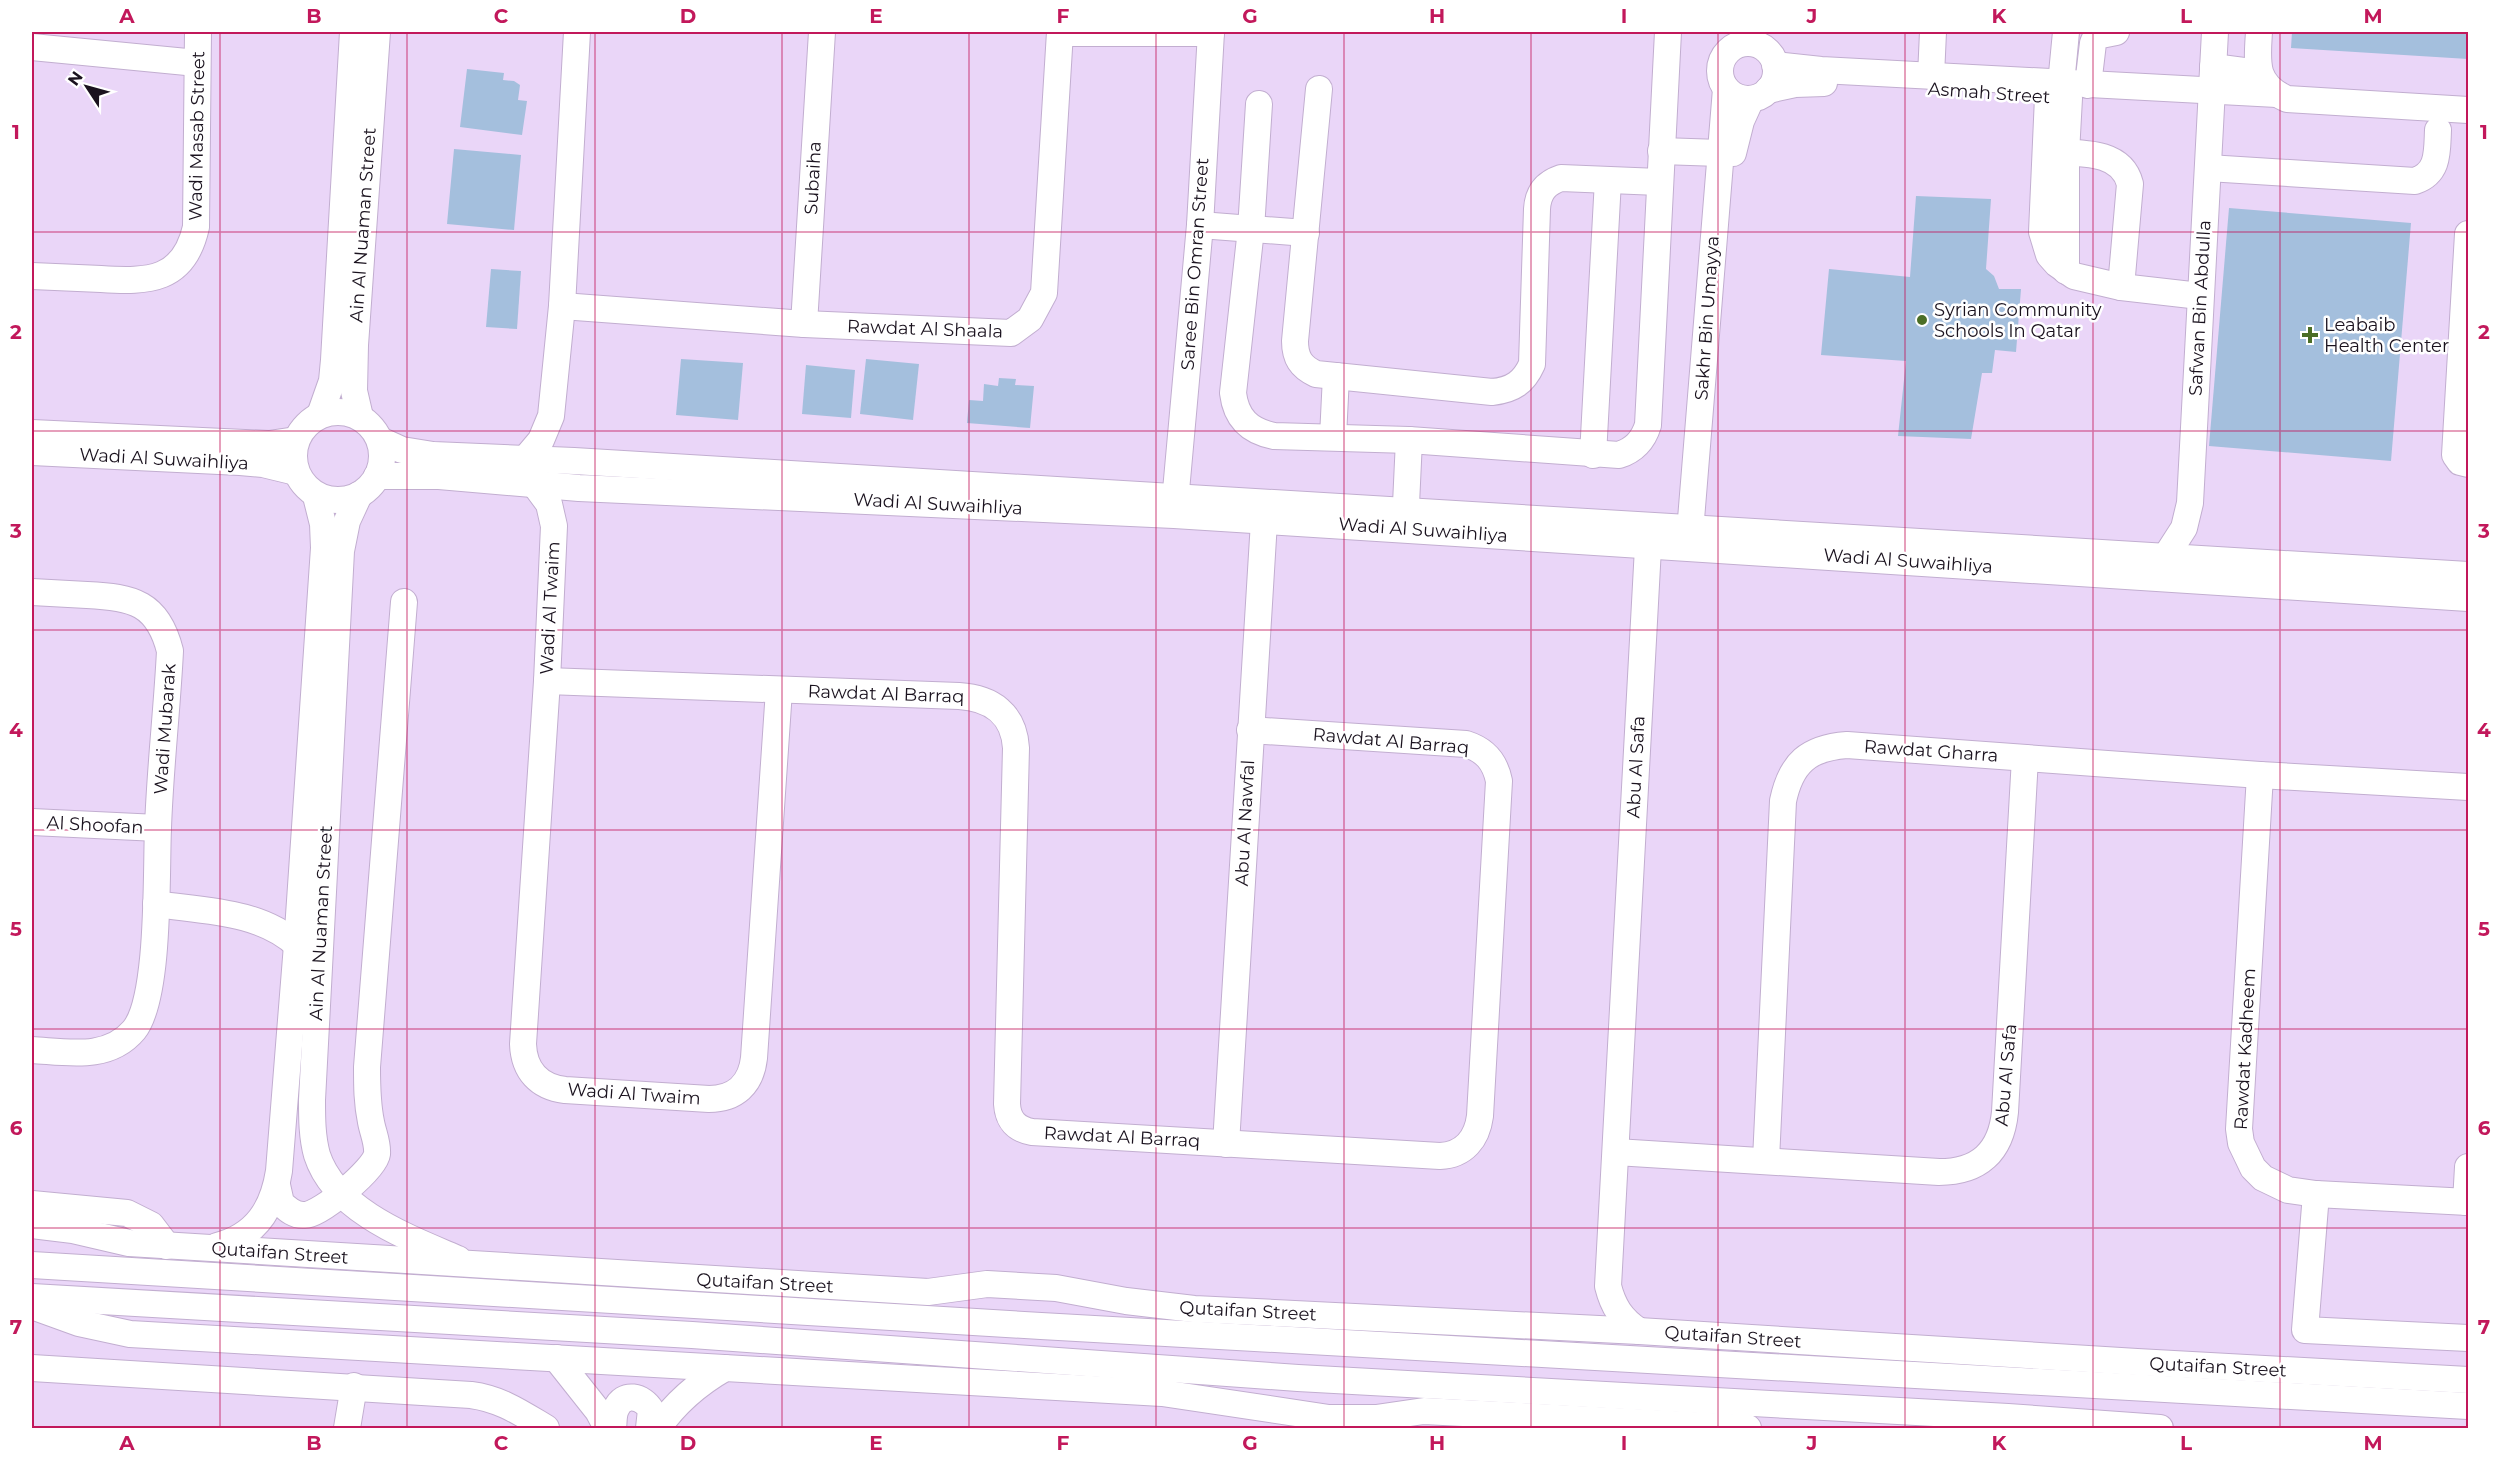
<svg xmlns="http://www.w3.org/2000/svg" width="2500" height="1460" viewBox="0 0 2500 1460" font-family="Montserrat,sans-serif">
<rect width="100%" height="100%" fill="#ead6f8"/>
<!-- building -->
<g fill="#a4bfdd">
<path d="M2292 32H2468V59L2291 48Z"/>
<path d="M467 69 504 73 503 80 514 81 520 85 518 100 527 101 522 135 460 127Z"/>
<path d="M454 149 521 155 514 230 447 224Z"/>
<path d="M1916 196 1991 199 1986 269 1994 276 1999 289H2021L2016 352 1995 350 1992 373H1982L1971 439 1898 436 1906 361 1821 355 1829 269 1910 277Z"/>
<path d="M2229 208 2411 223 2391 461 2209 446Z"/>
<path d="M491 269 521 271 517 329 486 327Z"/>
<path d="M681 359 743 363 738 420 676 415Z"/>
<path d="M866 359 919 364 913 420 860 414Z"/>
<path d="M806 365 855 370 851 418 802 414Z"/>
<path d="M999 378 1016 379 1015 385 1034 386 1030 428 967 423 969 400 983 401 984 384 998 386Z"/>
</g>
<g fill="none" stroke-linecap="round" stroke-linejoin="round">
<defs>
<g id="minor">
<path d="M2259 32C2257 63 2254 84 2287 99L2468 110"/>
<path d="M1060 33H1211"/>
<circle cx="1748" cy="71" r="28"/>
<path d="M32 47 197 63"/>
<path d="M1775 65 1821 70 2277 94"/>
<path d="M2213 67 2259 73"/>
<path d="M1931 76 1933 32"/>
<path d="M2061 84 2066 32"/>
<path d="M2088 85 2093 43 2096 36 2116 32"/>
<path d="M1319 89 1295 341C1295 358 1301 367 1316 374L1492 392C1513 390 1524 382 1532 364L1537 209C1538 192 1546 183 1561 178L1659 182"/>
<path d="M1768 90 1795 84 1824 83"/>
<path d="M2048 97 2042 232 2049 255 2057 264 2074 276 2121 287 2200 296"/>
<path d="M1259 104 1251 229 1233 393C1236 418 1249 431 1274 436L1409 440 1619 455C1634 450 1643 441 1648 425L1668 32"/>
<path d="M1661 151 1720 153"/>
<path d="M2046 152C2075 154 2121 148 2130 184L2121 287"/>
<path d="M1733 153 1741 121 1751 99"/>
<path d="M2208 168 2415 181C2439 173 2437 152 2438 130"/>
<path d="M1200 225 1306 233"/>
<path d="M2468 234 2455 455 2460 462 2468 464"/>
<path d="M2066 271V153L2069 98"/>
<path d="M32 276C55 277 78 278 101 279 149 282 184 281 196 227L198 32"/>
<path d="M562 306 804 324 1011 333 1030 319 1044 293 1060 32"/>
<path d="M804 324 822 32"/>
<circle cx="338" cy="456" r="44"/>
<path d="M320 415 332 381 334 360 353 32"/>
<path d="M360 417 354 391 355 345 377 32"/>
<path d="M32 433 269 444 296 440"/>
<path d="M1333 437 1336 376"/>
<path d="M380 440 402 450 433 455 574 461 2468 575"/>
<path d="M32 452 240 462 263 464 296 472"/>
<path d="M1593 455 1608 180"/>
<path d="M525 459 541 440 551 416 562 306 577 32"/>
<path d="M377 476H439L579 488 1174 515 2468 598"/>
<path d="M535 485 549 504 554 526 547 681 523 1044C524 1071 539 1087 565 1090L709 1099C735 1099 751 1085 754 1058L779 690"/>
<path d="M359 495 347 521 341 551 312 1100C312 1118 312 1137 317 1155 335 1211 409 1238 458 1259"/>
<path d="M1174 513 1200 225 1211 32"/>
<path d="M1405 526 1409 440"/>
<path d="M1689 544 1726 89"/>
<path d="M2165 570 2166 556 2184 528 2190 503 2215 32"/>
<path d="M32 592C50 593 69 594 87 595 133 597 158 603 170 651 167 710 160 769 158 828 156 873 160 998 134 1030 108 1061 67 1052 32 1050"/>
<path d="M547 681 959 696C992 698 1014 714 1016 748L1007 1104C1008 1120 1016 1129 1032 1132L1440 1156C1464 1155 1477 1139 1480 1116L1499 781C1495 761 1485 750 1466 744L1250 730"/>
<path d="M2260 775 2239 1129 2241 1143 2253 1168 2263 1178 2288 1190 2316 1194 2468 1202"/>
<path d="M32 822 158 828"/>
<path d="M156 904C204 911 261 911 297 945"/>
<path d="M1226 1144 1265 505"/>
<path d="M1616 1152 1939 1172C1979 1172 2001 1152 2005 1112L2025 758"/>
<path d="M1766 1160 1783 801C1791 763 1808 748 1847 745L2260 775 2468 787"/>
<path d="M277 1185 281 1203C288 1210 295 1216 305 1215 320 1215 375 1169 377 1154 378 1143 373 1133 371 1122 367 1103 367 1086 367 1067L404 602"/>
<path d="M2316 1194 2305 1330 2468 1338"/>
<path d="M2466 1202 2468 1167"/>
<path d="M32 1204 127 1213 151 1225 167 1246"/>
<path d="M32 1225 73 1230 129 1243 928 1292 987 1284 1056 1288 1126 1301 1194 1309 1639 1331 2137 1362 2468 1380"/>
<path d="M217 1246C256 1236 273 1209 279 1171L297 945 324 548 323 524 316 496"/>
<path d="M32 1265 1041 1326 2468 1406"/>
<path d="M32 1297 692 1335 1298 1378 2008 1417 2160 1428"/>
<path d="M32 1306 79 1323 130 1334 1162 1393 1329 1418H1376L1424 1411 1748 1428"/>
<path d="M1639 1331C1621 1319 1613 1306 1608 1286L1649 529"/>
<path d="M556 1358 598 1411 607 1428"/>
<path d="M32 1368 471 1395C501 1399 521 1413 546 1428"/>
<path d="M347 1428 354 1386"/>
<path d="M613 1428C614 1422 613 1415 616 1409 623 1391 643 1396 651 1410L649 1428"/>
<path d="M658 1428C676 1402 697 1384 725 1368"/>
</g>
</defs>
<!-- minor casing -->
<use href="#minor" stroke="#c2aed0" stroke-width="28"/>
<!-- minor -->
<use href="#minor" stroke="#fff" stroke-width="26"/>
</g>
<!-- grid -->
<path fill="none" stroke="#c2185b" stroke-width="1.5" stroke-opacity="0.55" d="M220 32V1428M407 32V1428M595 32V1428M782 32V1428M969 32V1428M1156 32V1428M1344 32V1428M1531 32V1428M1718 32V1428M1905 32V1428M2093 32V1428M2280 32V1428M32 232H2468M32 431H2468M32 630H2468M32 830H2468M32 1029H2468M32 1228H2468"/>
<!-- markers -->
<g fill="#4b6e26" stroke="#fff" stroke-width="2">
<circle cx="1922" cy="320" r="6"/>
<path d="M2307 326h6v6h6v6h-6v6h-6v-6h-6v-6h6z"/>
</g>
<g text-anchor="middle" stroke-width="5" stroke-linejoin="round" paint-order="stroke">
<!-- street labels -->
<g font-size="18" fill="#1a121e" stroke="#fff">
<text transform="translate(1989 93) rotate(4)" y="6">Asmah Street</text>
<text transform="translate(197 136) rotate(-89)" y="6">Wadi Masab Street</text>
<text transform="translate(813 178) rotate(-87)" y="6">Subaiha</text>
<text transform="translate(363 225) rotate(-86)" y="6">Ain Al Nuaman Street</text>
<text transform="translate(1195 264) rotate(-86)" y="6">Saree Bin Omran Street</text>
<text transform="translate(2200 308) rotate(-87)" y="6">Safwan Bin Abdulla</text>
<text transform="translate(1707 318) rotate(-86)" y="6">Sakhr Bin Umayya</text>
<text transform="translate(925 329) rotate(2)" y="6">Rawdat Al Shaala</text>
<text transform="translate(164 459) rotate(3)" y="6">Wadi Al Suwaihliya</text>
<text transform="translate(938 504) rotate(3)" y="6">Wadi Al Suwaihliya</text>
<text transform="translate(1423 530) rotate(4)" y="6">Wadi Al Suwaihliya</text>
<text transform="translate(1908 561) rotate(4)" y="6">Wadi Al Suwaihliya</text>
<text transform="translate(550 608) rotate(-87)" y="6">Wadi Al Twaim</text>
<text transform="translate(886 694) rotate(2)" y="6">Rawdat Al Barraq</text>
<text transform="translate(165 729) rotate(-86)" y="6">Wadi Mubarak</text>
<text transform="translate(1391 741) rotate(5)" y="6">Rawdat Al Barraq</text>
<text transform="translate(1931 751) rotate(4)" y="6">Rawdat Gharra</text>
<text transform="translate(1636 767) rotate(-87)" y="6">Abu Al Safa</text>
<text transform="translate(1245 823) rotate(-87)" y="6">Abu Al Nawfal</text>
<text transform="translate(95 825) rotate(3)" y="6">Al Shoofan</text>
<text transform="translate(321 923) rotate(-87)" y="6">Ain Al Nuaman Street</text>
<text transform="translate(2245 1049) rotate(-87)" y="6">Rawdat Kadheem</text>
<text transform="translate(2006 1075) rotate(-85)" y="6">Abu Al Safa</text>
<text transform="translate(634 1094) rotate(4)" y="6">Wadi Al Twaim</text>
<text transform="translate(1122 1137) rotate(3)" y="6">Rawdat Al Barraq</text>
<text transform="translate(280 1253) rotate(4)" y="6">Qutaifan Street</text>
<text transform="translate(765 1283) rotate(3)" y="6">Qutaifan Street</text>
<text transform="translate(1248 1311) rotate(3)" y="6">Qutaifan Street</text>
<text transform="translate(1733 1337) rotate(4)" y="6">Qutaifan Street</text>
<text transform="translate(2218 1367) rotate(3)" y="6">Qutaifan Street</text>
</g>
<!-- poi labels -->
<g font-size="18" fill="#1a121e" stroke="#fff" text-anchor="start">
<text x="1934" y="316">Syrian Community<tspan x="1934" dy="21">Schools In Qatar</tspan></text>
<text x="2324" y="331">Leabaib<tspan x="2324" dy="21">Health Center</tspan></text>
</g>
</g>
<!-- border -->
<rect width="2500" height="1460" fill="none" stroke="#ffffff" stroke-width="66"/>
<!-- north arrow -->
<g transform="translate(87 87) rotate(306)" stroke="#ffffff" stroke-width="4.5" paint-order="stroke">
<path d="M0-4.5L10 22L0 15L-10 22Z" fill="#1a121e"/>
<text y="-9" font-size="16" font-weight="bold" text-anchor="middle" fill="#1a121e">N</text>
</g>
<rect x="33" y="33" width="2434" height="1394" fill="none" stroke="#c2185b" stroke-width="2"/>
<g font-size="20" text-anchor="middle" font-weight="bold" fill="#c2185b">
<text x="127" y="23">A</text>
<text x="314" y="23">B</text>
<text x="501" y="23">C</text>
<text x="688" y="23">D</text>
<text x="876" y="23">E</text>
<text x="1063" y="23">F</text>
<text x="1250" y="23">G</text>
<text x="1437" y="23">H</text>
<text x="1624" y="23">I</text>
<text x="1812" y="23">J</text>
<text x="1999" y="23">K</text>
<text x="2186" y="23">L</text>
<text x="2373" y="23">M</text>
<text x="16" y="139">1</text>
<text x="2484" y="139">1</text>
<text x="16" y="339">2</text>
<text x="2484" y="339">2</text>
<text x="16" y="538">3</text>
<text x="2484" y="538">3</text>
<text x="16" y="737">4</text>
<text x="2484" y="737">4</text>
<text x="16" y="936">5</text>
<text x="2484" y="936">5</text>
<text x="16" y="1135">6</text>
<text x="2484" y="1135">6</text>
<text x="16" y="1334">7</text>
<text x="2484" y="1334">7</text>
<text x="127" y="1450">A</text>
<text x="314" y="1450">B</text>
<text x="501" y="1450">C</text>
<text x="688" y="1450">D</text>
<text x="876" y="1450">E</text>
<text x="1063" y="1450">F</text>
<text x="1250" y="1450">G</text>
<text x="1437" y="1450">H</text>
<text x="1624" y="1450">I</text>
<text x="1812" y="1450">J</text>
<text x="1999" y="1450">K</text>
<text x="2186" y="1450">L</text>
<text x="2373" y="1450">M</text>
</g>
</svg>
